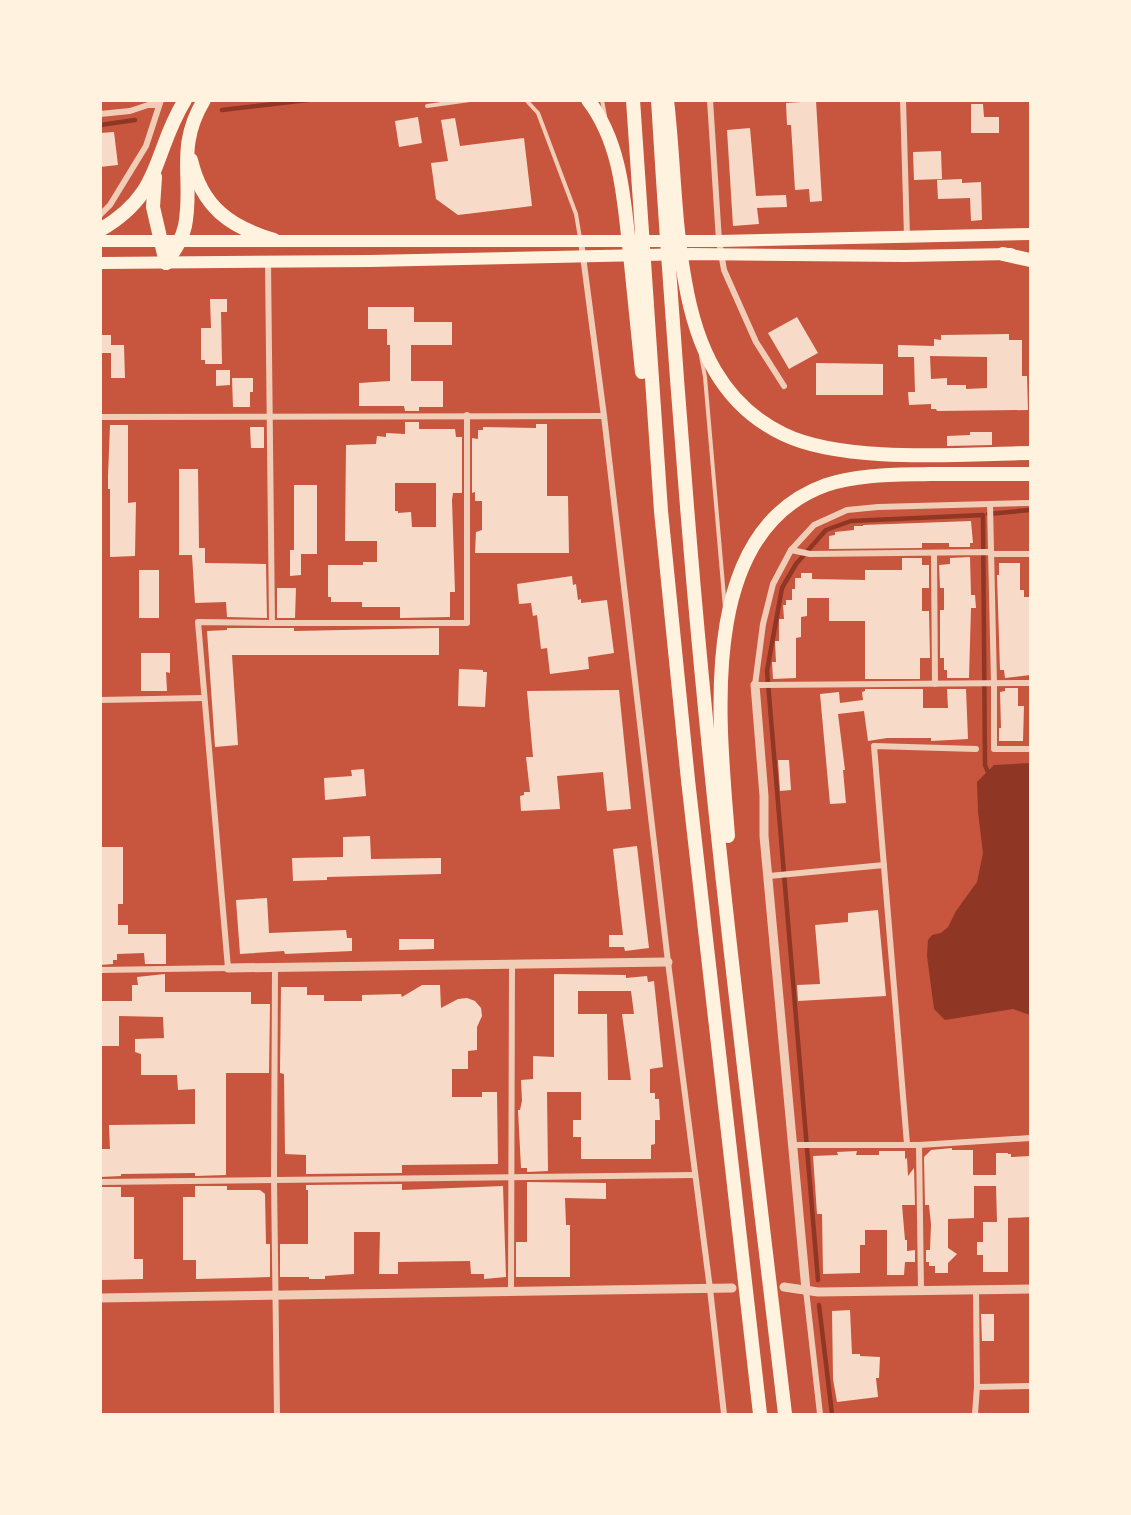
<svg xmlns="http://www.w3.org/2000/svg" width="1131" height="1515" viewBox="0 0 1131 1515" font-family="'Varela Round',sans-serif">
<rect width="100%" height="100%" fill="#c8553d"/>
<!-- water -->
<path fill="#8f3625" d="M1030 763V1015L1013 1009 945 1020 934 1009 927 956 928 940 932 935 941 933 948 927 956 911 977 882 983 853 978 812 977 782 994 765Z"/>
<g fill="none" stroke-linecap="round" stroke-linejoin="round">
<!-- stream -->
<g stroke="#8f3625" stroke-width="4.5">
<path d="M222 110 308 100"/>
<path d="M100 125 135 120"/>
<path d="M988 514 1030 510"/>
<path d="M818 1280 767 671 782 588 796 564 826 530 851 521 983 515 985 765 990 777"/>
<path d="M819 1305 832 1414"/>
</g>
</g>
<!-- building -->
<g fill="#f7dbc8" fill-rule="evenodd">
<path d="M816 101 822 201 810 202 809 189 795 190 791 125H787L786 103Z"/>
<path d="M971 104H983L984 117H999V133H971Z"/>
<path d="M418 117 422 143 399 147 395 121Z"/>
<path d="M455 118 460 146 524 138 532 206 458 215 436 199 431 163 448 161 441 120Z"/>
<path d="M750 128 756 196 786 195 787 207 757 208 759 224 733 226 727 130Z"/>
<path d="M114 132 118 165 100 167V133Z"/>
<path d="M941 151 942 179 914 180 913 152Z"/>
<path d="M962 179V183L981 182 982 220 971 221 970 198 938 199 937 180Z"/>
<path d="M210 299H227V312H221L222 364H205V360H201V328H211Z"/>
<path d="M368 307H414V322H452V345H411V381H443V407H419V411H405L404 406H359V383L390 381V345H387V329H368Z"/>
<path d="M797 317 818 353 789 369 768 333Z"/>
<path d="M1009 334V340H1022V376H1027L1028 410 937 411 936 409H931V404L909 405 908 392H915L914 357H898V345L934 346V339L941 340V335ZM930 356 987 357V388L966 389V385H947V378L931 379Z"/>
<path d="M100 335H111V353V345H124L125 378H111V353H100Z"/>
<path d="M816 363 883 364V395H816Z"/>
<path d="M216 370H230V385L216 386Z"/>
<path d="M232 378H253V392H250V407H233Z"/>
<path d="M405 422H419V429H455L456 437H462V493H453L452 500 455 592H450V617L400 618V607H362V602H331V597H328V565H363V562H377V541H345L346 445 376 444 377 436 386 437V433L405 434ZM395 483H436V527H412L411 512 398 513V511H395Z"/>
<path d="M536 424H547V496H568L569 553H475L476 532 482 530V501H475V492L472 493V438L478 439V430H483V427L536 428Z"/>
<path d="M110 425H128V503L136 502 135 556 110 557V489H108V476Z"/>
<path d="M250 427H264V448H251Z"/>
<path d="M970 432H992V445L947 446V436L970 435Z"/>
<path d="M179 469H198L199 548H205V563L266 564 267 618 227 617 226 602 195 603 192 555H179Z"/>
<path d="M294 485H317V554H301V575L290 576V550H294Z"/>
<path d="M971 521 973 543H970V547H949V543H922V548L829 549V536L835 535V532L854 530V526H863V525Z"/>
<path d="M970 557 971 595H975L976 608H971L969 678H947V670H944V658H940V610H944V588H940L939 565 950 564V558Z"/>
<path d="M902 558H922V565H929V588H922V611H929L930 658H920V679H865V621H829V598H807V616L801 617V637L796 638V678L773 679 772 662H776L775 641H779V619H784L783 605H786V600H792V589H795V578H801V573H812V579L865 580V570H902Z"/>
<path d="M999 563H1020V590H1024V597H1030V675L1005 678 1004 670H1000L997 575H999Z"/>
<rect x="139" y="570" width="20" height="48"/>
<path d="M572 576 573 585 576 584 578 600 581 599V603L607 600 614 653 588 657 589 669 550 674 547 648 541 649 537 615 533 616 531 603 519 604 517 584Z"/>
<path d="M277 588H296L295 618H277Z"/>
<path d="M227 628H294V631L439 628V655H232L238 745 215 747 207 631 227 630Z"/>
<path d="M141 653H170V673L166 672 167 691H141Z"/>
<path d="M459 669 483 670V672H487L485 707 458 706Z"/>
<path d="M1005 688H1018V706H1024L1023 741H999V728H1001L1000 692 1005 691Z"/>
<path d="M865 689H923V708H948L947 689H966L968 739 931 741V738H887L868 741 864 711 838 714 845 770H843L846 803 830 804 820 694 839 692 840 703 863 700 862 692 865 691Z"/>
<path d="M619 690 631 809 607 811 603 772 557 776 560 809 521 811 520 796 524 795V792H530L526 757H533L527 691Z"/>
<path d="M778 760H789L791 790 780 791Z"/>
<path d="M364 769 366 796 325 800 324 778 352 776 351 770Z"/>
<path d="M370 836 371 859 441 858V874L327 877V880L293 881 292 858 343 857V837Z"/>
<path d="M637 846 649 948 625 951 624 947H609V935H623L613 849Z"/>
<path d="M100 847H123V904H118V925H128V934H166V964H145L144 953 117 954V960H113V964L100 965Z"/>
<path d="M267 898 269 933 346 930 347 938H352V951L285 954 284 951 240 954 236 900Z"/>
<path d="M878 910 886 996 798 1001 797 985 820 984 815 925 848 922V913Z"/>
<path d="M399 939H434V949L399 950Z"/>
<path d="M165 974V992H251V1004H270L269 1073H226V1175L195 1176V1173L121 1174V1176L100 1177V1149H110L109 1125 195 1124V1089L178 1090 177 1075H141V1054L135 1052V1039L164 1038 163 1017 119 1016V1046H100V1001H132V985H138L137 977Z"/>
<path d="M554 974 626 975V978L647 976 648 982 654 981 663 1067 650 1069V1093H655V1099H659L660 1120H655V1144L651 1145V1159H581V1137H573V1120H581V1092H547L548 1171 527 1172V1168H521L518 1110H520L522 1101 521 1080 533 1079V1056L554 1057ZM578 991H631L634 1014H622L631 1080H608L607 1014H578Z"/>
<path d="M422 985H440L441 1008 458 999 467 998 475 1001 481 1008 482 1016 477 1027V1050L468 1051V1069H452V1097H482V1092H497L498 1164 402 1165V1173L306 1174V1155L285 1154 284 1074 280 1073 281 987H307V995H324V1001H362V995L401 994 402 997Z"/>
<path d="M952 1148V1150H973V1175H996V1153H1008V1154H1011V1157L1030 1156V1217L1008 1218V1272H983V1255H977V1242H983V1222H997L996 1186H974V1218L948 1219V1248L957 1254 948 1263V1273H935V1266H929V1262H926V1250H930L931 1224 929 1205H925L924 1157 931 1150Z"/>
<path d="M857 1151 856 1155H879V1151H905V1159L907 1158 908 1176 914 1168 915 1205H902L905 1240H907V1251L915 1250V1262H905L904 1275H887V1230H865V1245H860V1273L823 1274 822 1214H817L813 1156 838 1155 837 1152Z"/>
<path d="M527 1182 606 1183V1199L565 1198 566 1225H570V1277H516V1242H527Z"/>
<path d="M402 1184V1190L503 1186 506 1277 484 1279V1274H471L470 1261 398 1262V1274H379L380 1232H354V1274L325 1276V1279H309V1277H280V1244H308V1190H306V1185Z"/>
<path d="M195 1186H227V1190H260L265 1194 266 1244H270V1277L196 1279V1260H183V1197H195Z"/>
<path d="M100 1187H121V1197H134V1259H143V1279L100 1280Z"/>
<path d="M850 1310 852 1354H860V1356L880 1357 879 1378H876L878 1397 837 1402 833 1379 832 1311Z"/>
<path d="M981 1314H994V1341H982Z"/>
</g>
<g fill="none" stroke-linecap="round" stroke-linejoin="round">
<!-- service -->
<g stroke="#f1ccb7" stroke-width="4">
<path d="M526 100 538 113 576 214 580 238"/>
<path d="M602 100 605 116"/>
<path d="M427 106 470 100"/>
<path d="M701 356 705 377 725 608"/>
</g>
<!-- minor -->
<g stroke="#f1ccb7" stroke-width="6">
<path d="M710 100 719 241 724 270 756 342 784 386"/>
<path d="M903 100 907 237"/>
<path d="M100 114 130 111 148 105H159"/>
<path d="M100 215 110 205 146 146 161 100"/>
<path d="M581 241 604 416 668 962 710 1289 724 1414"/>
<path d="M268 262 272 623H467V415"/>
<path d="M100 417 604 416"/>
<path d="M1030 503 878 507 847 510 814 525 791 550 773 584 763 624 755 685 1030 683"/>
<path d="M990 504 994 684V749H1030"/>
<path d="M791 550 810 554 988 552 992 554H1030"/>
<path d="M934 553 935 684"/>
<path d="M100 700 204 698"/>
<path d="M769 876 884 865"/>
<path d="M275 968 274 1179 277 1414"/>
<path d="M100 970 228 968 198 622 272 623"/>
<path d="M907 1144 874 746 976 749"/>
<path d="M794 1145H919L1030 1138"/>
<path d="M919 1145 921 1290"/>
<path d="M100 1182 694 1175"/>
<path d="M806 1290 820 1414"/>
<path d="M511 1292 512 964"/>
<path d="M977 1387 1030 1386"/>
<path d="M975 1414 977 1387 976 1290"/>
</g>
<!-- tertiary -->
<g stroke="#f1ccb7" stroke-width="9">
<path d="M755 685 764 796V836L806 1290"/>
<path d="M228 968 668 962"/>
<path d="M784 1287 818 1292 1030 1289"/>
<path d="M100 1298 732 1288"/>
</g>
<!-- trunk -->
<g stroke="#fff3e0" stroke-width="12">
<path d="M100 241H719L1030 234"/>
<path d="M100 263 370 261 691 254 905 256 1011 254"/>
</g>
<!-- motorway -->
<g stroke="#fff3e0" stroke-width="14">
<path d="M588 100C622 144 624 202 630 254 634 293 638 333 642 372"/>
<path d="M633 100 661 511 688 780 760 1414"/>
<path d="M658 100C668 264 680 427 694 590 718 865 753 1140 785 1414"/>
<path d="M667 100C674 160 674 222 685 281 696 346 721 404 783 434 844 464 963 454 1030 453"/>
<path d="M191 160C202 207 230 227 274 240"/>
<path d="M155 177 153 207 166 263"/>
<path d="M100 230C164 193 152 153 185 100"/>
<path d="M1003 254 1030 260"/>
<path d="M166 263C174 251 182 240 185 226 194 179 175 148 204 100"/>
<path d="M728 836C720 728 694 532 826 485 859 474 896 475 930 474 964 474 997 474 1030 474"/>
</g>
</g>
<!-- border -->
<rect width="1131" height="1515" fill="none" stroke="#fff3e0" stroke-width="204"/>
</svg>
